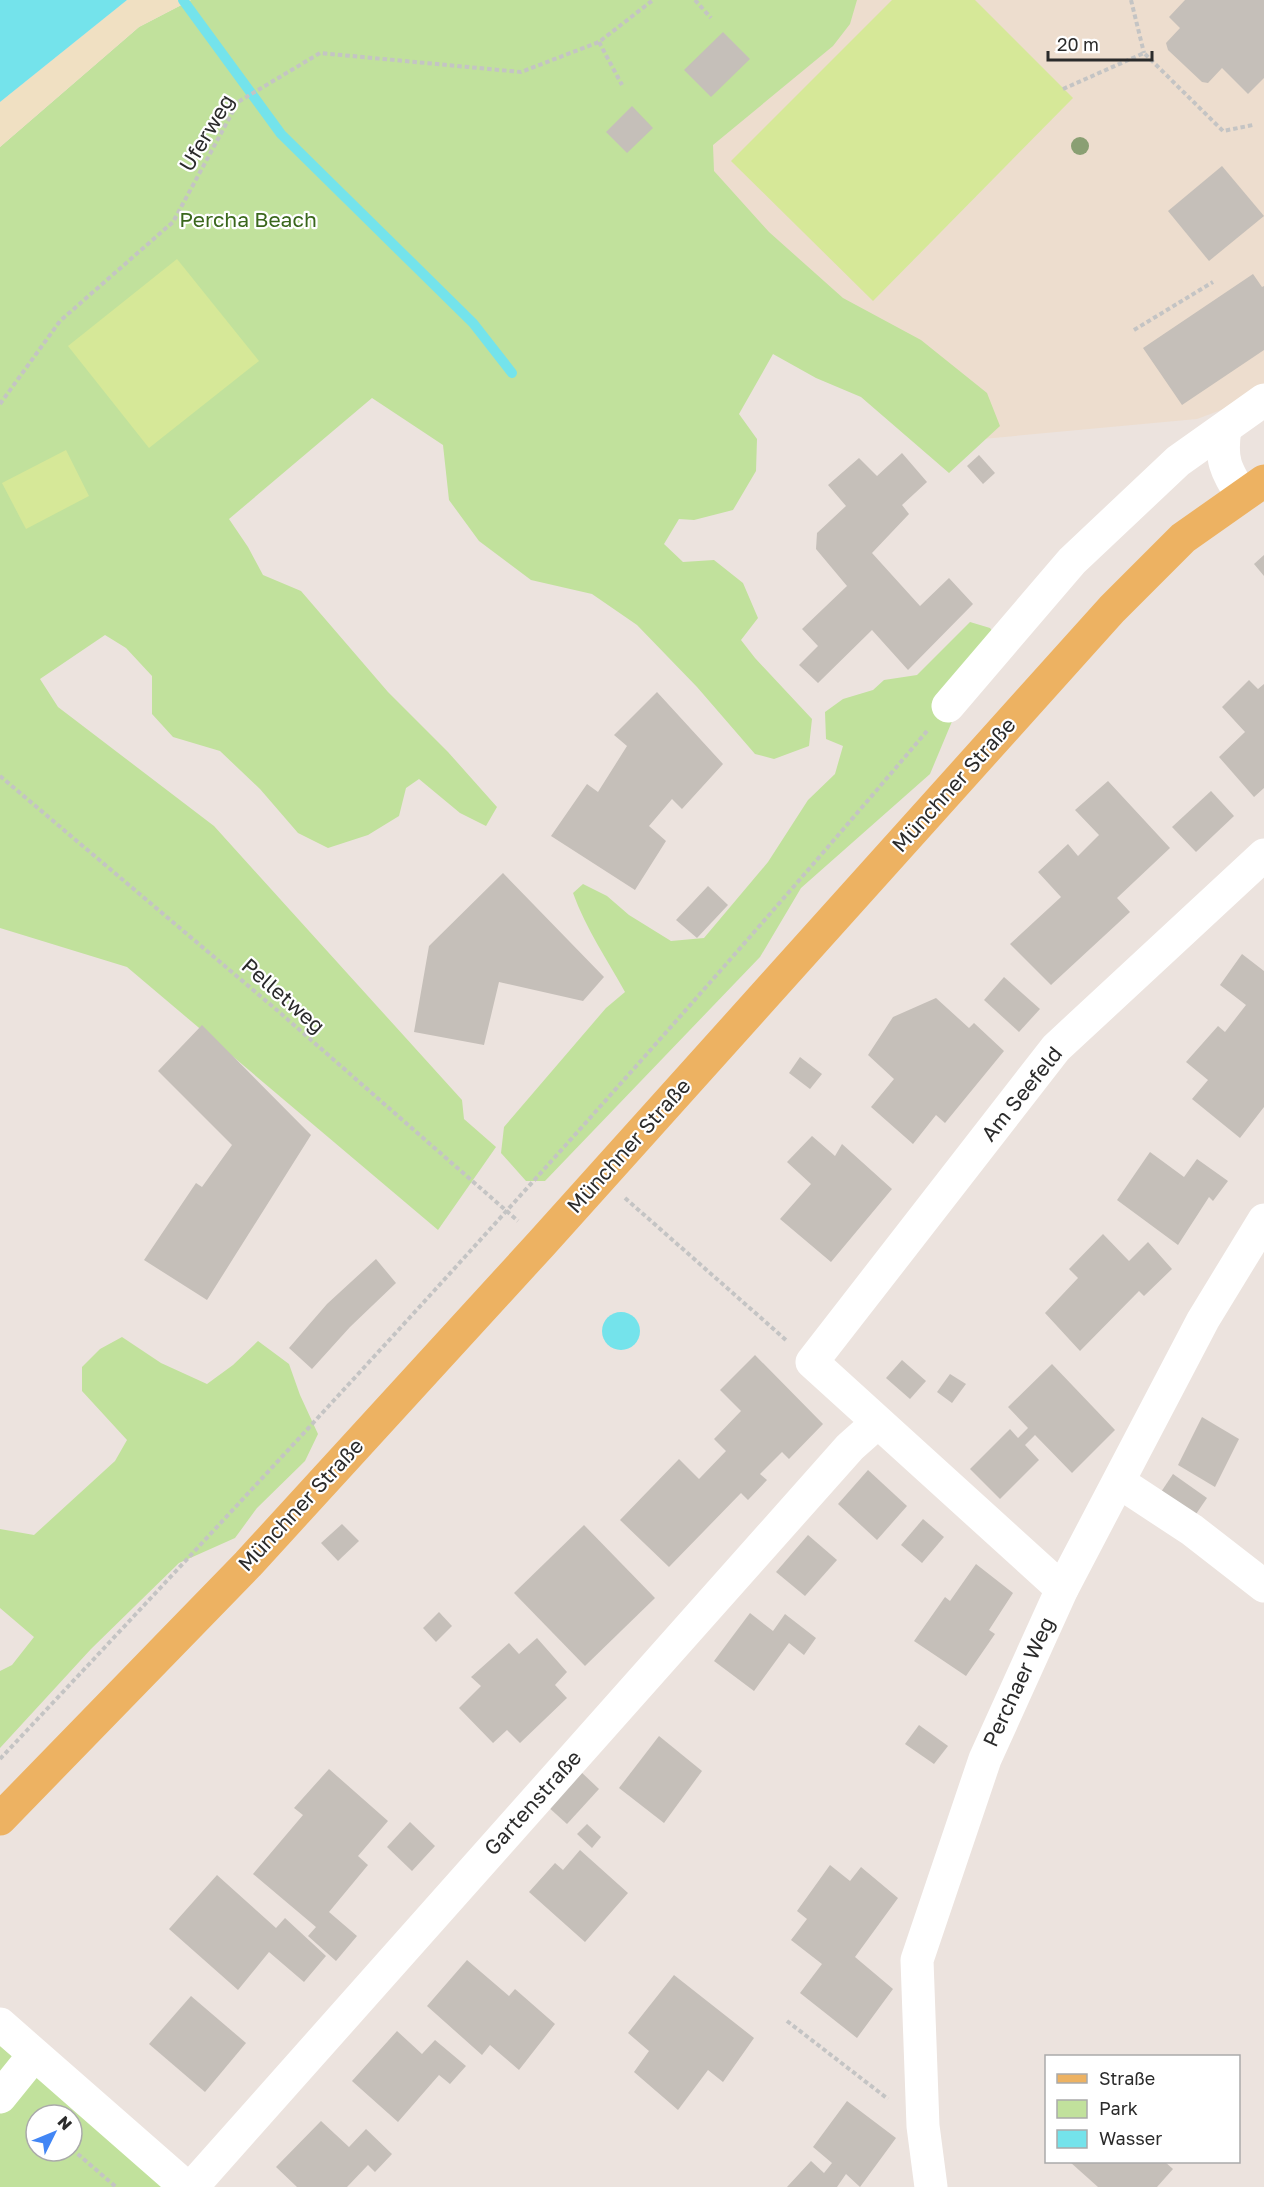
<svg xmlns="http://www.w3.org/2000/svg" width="1264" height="2187" viewBox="0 0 1264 2187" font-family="'Golos Text',sans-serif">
<rect width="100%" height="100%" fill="#ece3de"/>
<!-- education -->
<path fill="#edddce" d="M823 0H1264V394L1197 419 939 443 654 149Z"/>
<!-- green -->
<g fill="#c1e19c" fill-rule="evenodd">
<path d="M191 0H857L850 24 833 46 713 145 714 171 769 232 843 298 921 340 987 393 1000 426 949 473 861 397 816 378 773 354 739 414 757 439 756 471 733 510 694 520 679 519 664 544 683 562 714 560 743 583 758 618 741 640 755 658 812 719 809 746 774 759 755 754 697 687 637 625 592 594 531 580 479 541 449 500 443 445 372 398 229 519 248 547 263 575 301 591 388 692 448 752 497 807 486 826 460 813 419 779 406 788 399 816 368 835 328 848 298 833 260 789 220 751 173 737 152 714V676L126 648 105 635 40 679 58 707 214 826 462 1100 464 1119 496 1147 438 1230 127 967 0 928V147L139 27Z"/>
<path d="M970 622 990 628 997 638 953 719 930 774 801 888 760 957 545 1181H526L501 1153 504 1127 606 1008 625 992C607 959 586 929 573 893L583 884 607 896 629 915 671 941 704 938 768 862 808 800 835 774 843 746 826 739 825 712 843 699 873 690 884 680 917 675Z"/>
<path d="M122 1337 161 1363 207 1384 233 1365 258 1341 289 1364 300 1395 318 1434 305 1461 257 1508 235 1538 179 1563 91 1649 0 1748V1671L12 1665 34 1637 0 1608V1529L34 1535 115 1461 127 1440 82 1391V1367L100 1349Z"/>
<path d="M0 2046 168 2187H0ZM36 2115H72V2151H36Z"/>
</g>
<!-- sand -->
<path fill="#f0e0c2" d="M127 0H191L139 27 0 147V102Z"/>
<!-- pitch -->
<g fill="#d6e898">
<path d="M892 0H975L1073 98 873 301 731 161Z"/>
<path d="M177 259 259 361 149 448 68 346Z"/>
<path d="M66 450 89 496 26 529 2 483Z"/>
</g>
<!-- water -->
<g fill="#74e3eb">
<path d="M0 0H127L0 102Z"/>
<circle cx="621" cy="1331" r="19"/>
</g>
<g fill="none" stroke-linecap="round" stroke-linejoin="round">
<!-- stream -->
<path stroke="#74e3eb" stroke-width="10" d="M183 0 281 134 473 323 512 373"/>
</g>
<!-- building -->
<g fill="#c5bfb9">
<path d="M1185 0H1264V78L1248 94 1222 68 1208 83 1202 82 1168 50 1166 43 1180 28 1169 17Z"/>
<path d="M723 32 750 59 711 97 684 70Z"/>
<path d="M632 106 653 128 627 153 606 132Z"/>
<path d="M1222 166 1264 216 1209 261 1168 211Z"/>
<path d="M1253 274 1262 287 1264 286V350L1182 405 1143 348Z"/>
<path d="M902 453 927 482 902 505 909 514 872 553 920 606 949 578 973 604 908 670 872 630 818 683 799 665 818 646 802 629 847 586 816 549 817 533 846 506 828 485 859 458 877 476Z"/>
<path d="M979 455 995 473 983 484 967 466Z"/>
<path d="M1264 555V576L1254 564Z"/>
<path d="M1249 680 1258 689 1264 684V788L1254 797 1219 757 1245 732 1222 707Z"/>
<path d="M657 692 723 764 682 809 672 799 649 826 666 841 635 890 551 836 587 784 598 792 627 746 614 735Z"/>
<path d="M1108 781 1170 848 1117 898 1130 912 1051 985 1010 944 1061 897 1038 872 1068 844 1078 856 1099 835 1075 810Z"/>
<path d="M1211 791 1234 816 1196 852 1172 827Z"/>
<path d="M503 873 604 977 583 1001 499 982 484 1045 414 1032 429 946Z"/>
<path d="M708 886 728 905 697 938 676 920Z"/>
<path d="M1242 954 1264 971V1107L1240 1138 1192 1099 1208 1080 1186 1062 1218 1026 1225 1032 1246 1005 1220 985Z"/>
<path d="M1004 977 1040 1009 1019 1032 984 1000Z"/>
<path d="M936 998 969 1028 974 1023 1004 1051 945 1123 936 1115 913 1144 871 1107 894 1079 868 1055 893 1017Z"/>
<path d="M202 1025 311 1135 207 1300 144 1260 196 1183 202 1187 232 1145 158 1071Z"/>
<path d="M800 1057 822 1074 810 1089 789 1073Z"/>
<path d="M812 1136 835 1156 842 1144 892 1189 831 1262 780 1219 811 1184 787 1162Z"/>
<path d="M1150 1152 1184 1177 1197 1159 1228 1181 1213 1201 1209 1197 1178 1245 1117 1200Z"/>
<path d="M1103 1234 1129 1261 1148 1242 1172 1269 1144 1296 1139 1291 1080 1351 1045 1313 1078 1278 1069 1269Z"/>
<path d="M376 1259 396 1283 350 1327 312 1369 289 1348 327 1304Z"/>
<path d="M755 1355 823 1424 789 1459 782 1452 760 1474 767 1480 748 1500 741 1493 669 1567 620 1520 679 1459 699 1479 726 1451 714 1439 741 1411 720 1390Z"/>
<path d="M902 1360 926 1381 910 1399 886 1378Z"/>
<path d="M1052 1364 1115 1430 1072 1473 1035 1435 1025 1445 1039 1460 1000 1499 970 1469 1010 1429 1018 1438 1028 1428 1008 1407Z"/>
<path d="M950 1374 966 1384 952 1403 937 1392Z"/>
<path d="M1202 1417 1239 1439 1215 1487 1178 1465Z"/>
<path d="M868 1470 907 1506 877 1540 838 1504Z"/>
<path d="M1173 1474 1207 1498 1194 1517 1161 1492Z"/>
<path d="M923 1519 944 1537 922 1563 901 1545Z"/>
<path d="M342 1524 359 1541 338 1561 321 1543Z"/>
<path d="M584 1525 655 1598 585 1666 514 1593Z"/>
<path d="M808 1535 837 1560 805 1596 776 1572Z"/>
<path d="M976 1564 1013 1593 989 1630 995 1634 966 1676 914 1641 945 1597 950 1601Z"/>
<path d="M439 1612 452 1626 436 1642 423 1628Z"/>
<path d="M750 1613 773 1631 785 1614 816 1638 804 1655 789 1643 754 1691 714 1661Z"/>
<path d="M537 1638 567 1672 555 1685 567 1698 520 1743 507 1730 493 1743 459 1708 481 1686 471 1677 509 1643 519 1654Z"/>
<path d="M919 1725 948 1746 934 1764 905 1744Z"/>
<path d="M659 1736 702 1771 664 1823 619 1788Z"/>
<path d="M329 1769 388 1821 358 1856 368 1865 329 1912 357 1936 336 1961 308 1936 316 1927 253 1874 303 1815 294 1808Z"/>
<path d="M579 1770 599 1789 567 1824 546 1805Z"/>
<path d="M410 1822 435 1846 412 1871 387 1847Z"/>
<path d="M587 1824 601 1837 592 1848 577 1834Z"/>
<path d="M580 1850 628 1893 585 1942 529 1892 555 1863 563 1870Z"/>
<path d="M830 1865 850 1881 861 1867 898 1898 855 1957 893 1989 857 2038 800 1993 822 1964 791 1940 807 1919 797 1911Z"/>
<path d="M217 1875 276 1928 285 1918 326 1956 304 1982 269 1952 238 1990 169 1929Z"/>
<path d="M467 1960 509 1996 515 1989 555 2024 519 2070 490 2045 482 2055 427 2006Z"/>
<path d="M674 1975 754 2038 723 2082 708 2070 678 2110 634 2072 649 2051 628 2033Z"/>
<path d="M191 1996 246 2043 205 2092 149 2044Z"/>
<path d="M397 2031 422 2054 435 2040 466 2066 450 2084 439 2075 398 2122 352 2081Z"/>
<path d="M847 2101 896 2138 860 2187 846 2174 837 2187H787L811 2161 824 2173 832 2163 813 2147Z"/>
<path d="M321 2121 349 2147 366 2129 392 2154 375 2172 368 2165 347 2187H297L276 2167Z"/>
<path d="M1070 2162H1165L1173 2169 1157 2187H1098Z"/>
</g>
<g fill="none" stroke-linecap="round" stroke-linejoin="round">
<!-- path -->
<g stroke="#c4c4c4" stroke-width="4" stroke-dasharray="4.5 3" stroke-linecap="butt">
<path d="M695 0 711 18"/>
<path d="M1131 0 1144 53"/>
<path d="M599 42 622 85"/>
<path d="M1063 89 1144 53 1223 131 1253 125"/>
<path d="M1134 330 1213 282"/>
<path d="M0 404 60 321 173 222 238 102 320 53 521 72 599 42 653 0"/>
<path d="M0 776 278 1011 518 1221"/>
<path d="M625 1198 786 1340"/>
<path d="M0 1759C316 1423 629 1083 927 731"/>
<path d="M787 2021 888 2099"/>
<path d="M72 2149 116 2187"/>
</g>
<!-- minor -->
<g stroke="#fff" stroke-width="33">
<path d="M1225 429C1220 461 1226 470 1242 496"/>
<path d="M948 706 1072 561 1178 461 1264 400"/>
<path d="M1119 1482 1192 1530 1264 1586"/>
<path d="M1062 1589 812 1362 1056 1048 1264 855"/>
<path d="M0 2024 186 2187"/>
<path d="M0 2097 34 2055"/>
<path d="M192 2187 850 1447 877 1423"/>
<path d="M931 2187 923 2126 917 1960 985 1759 1062 1589 1203 1320 1264 1220"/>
</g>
<!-- major -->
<path stroke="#edb262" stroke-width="33" d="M0 1819 248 1564 541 1244 1112 609 1183 538 1264 481"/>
</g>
<!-- trees -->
<circle fill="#8a9f73" cx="1080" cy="146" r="9"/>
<g text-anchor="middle" stroke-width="4.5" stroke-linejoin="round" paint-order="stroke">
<!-- street labels -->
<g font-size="21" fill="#2b2b2b" stroke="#fff">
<text transform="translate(207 133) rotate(-59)" y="7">Uferweg</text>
<text transform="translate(954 785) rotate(-48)" y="7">Münchner Straße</text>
<text transform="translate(283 996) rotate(41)" y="7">Pelletweg</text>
<text transform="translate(1022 1094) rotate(-51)" y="7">Am Seefeld</text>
<text transform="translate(629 1146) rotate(-48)" y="7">Münchner Straße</text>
<text transform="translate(301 1505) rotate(-47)" y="7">Münchner Straße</text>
<text transform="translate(1019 1682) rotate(-65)" y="7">Perchaer Weg</text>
<text transform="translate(533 1803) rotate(-48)" y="7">Gartenstraße</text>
</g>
<!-- park labels -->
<g font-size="21" fill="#3a671c" stroke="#fff">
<text x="248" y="227">Percha Beach</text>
</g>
</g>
<!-- legend -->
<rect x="1045" y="2055" width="195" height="108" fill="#ffffff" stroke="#aaaaaa" stroke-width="1.5"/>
<rect x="1057" y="2074" width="30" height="9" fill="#edb262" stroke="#aaaaaa" stroke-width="1.5"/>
<text x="1099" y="2085" font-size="18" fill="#2b2b2b">Straße</text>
<rect x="1057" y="2100" width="30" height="18" fill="#c1e19c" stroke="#aaaaaa" stroke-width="1.5"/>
<text x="1099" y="2115" font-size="18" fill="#2b2b2b">Park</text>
<rect x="1057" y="2130" width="30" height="18" fill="#74e3eb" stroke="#aaaaaa" stroke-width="1.5"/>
<text x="1099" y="2145" font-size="18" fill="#2b2b2b">Wasser</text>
<!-- north arrow -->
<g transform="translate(54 2133) rotate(47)"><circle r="28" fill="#ffffff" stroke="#aaaaaa" stroke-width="1.5"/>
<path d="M0-4.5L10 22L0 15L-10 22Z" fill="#4286f5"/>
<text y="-9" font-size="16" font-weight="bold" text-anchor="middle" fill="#2b2b2b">N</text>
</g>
<!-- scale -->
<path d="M1048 51v9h104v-9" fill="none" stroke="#2b2b2b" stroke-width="3"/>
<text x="1057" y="51" font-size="18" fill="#2b2b2b" stroke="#ffffff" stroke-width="4.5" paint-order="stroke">20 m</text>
</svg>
